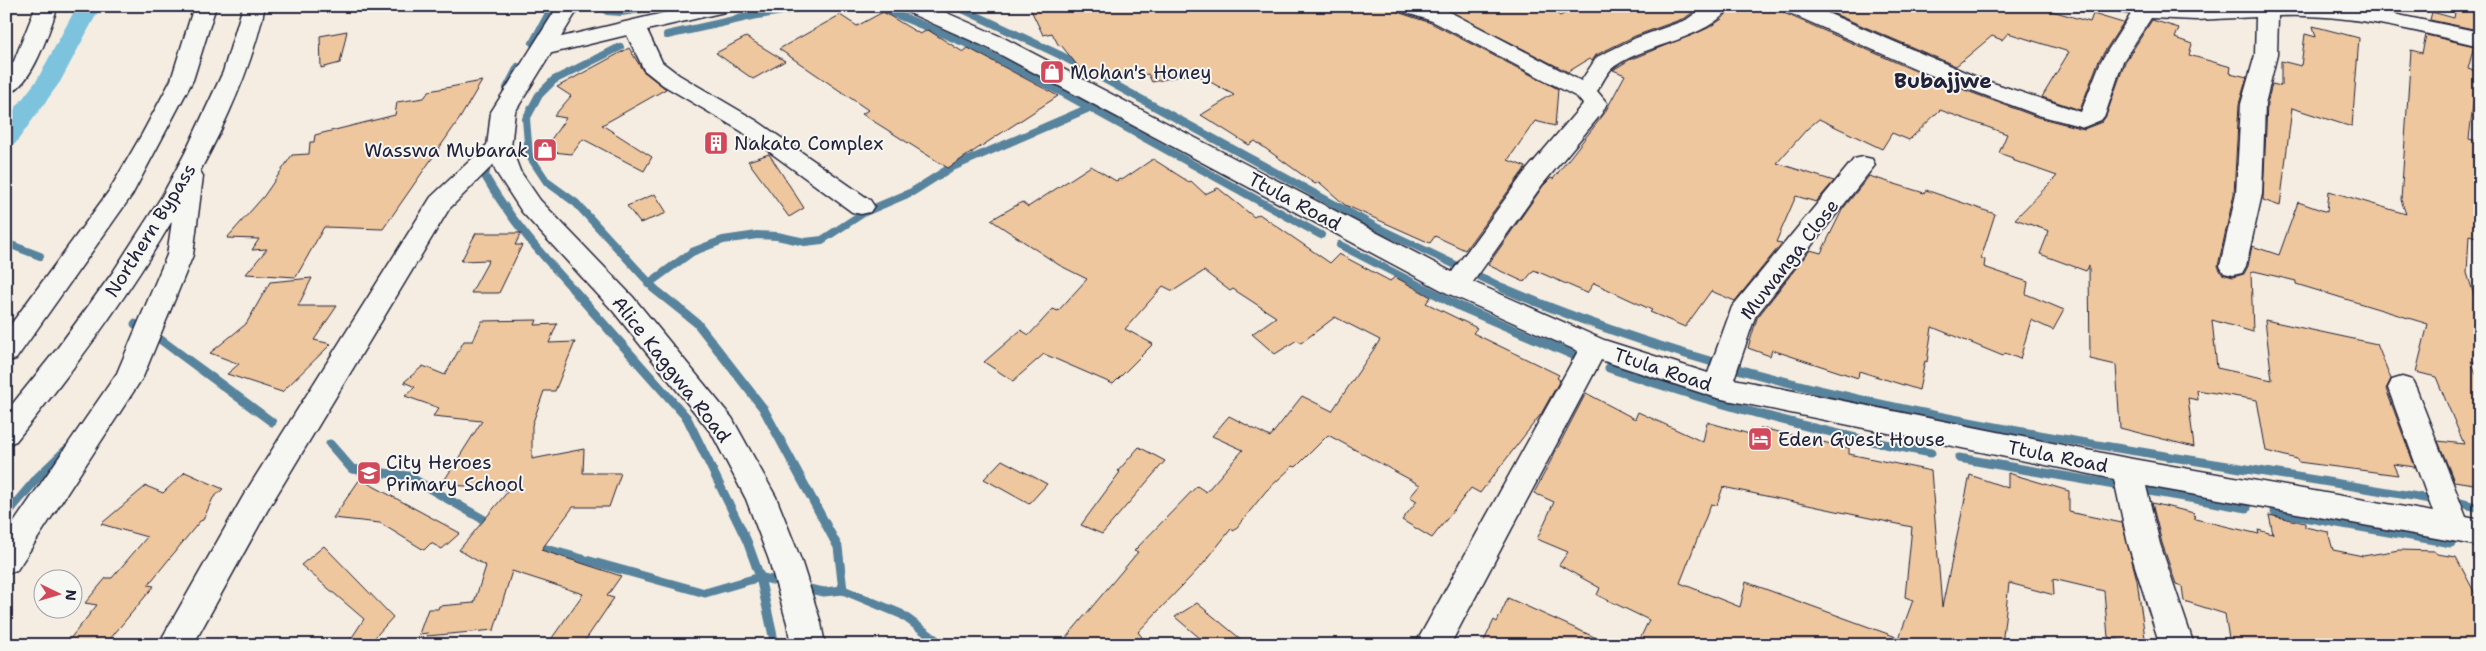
<svg xmlns="http://www.w3.org/2000/svg" width="2486" height="651" viewBox="0 0 2486 651" font-family="'Shantell Sans',sans-serif">
<rect width="100%" height="100%" fill="#f5ede1"/>
<filter id="ink" filterUnits="userSpaceOnUse"><feTurbulence type="fractalNoise" baseFrequency=".02" numOctaves="2"/><feDisplacementMap in="SourceGraphic" scale="10" xChannelSelector="R" yChannelSelector="G"/><feConvolveMatrix kernelMatrix="1 2 1 2 8 2 1 2 1" color-interpolation-filters="sRGB"/></filter>
<g filter="url(#ink)">
<g fill="none" stroke-linecap="round" stroke-linejoin="round">
<!-- stream-far1 -->
<g stroke="#59839d" stroke-width="8">
<path d="M605 6 607 11 621 12 662 6"/>
<path d="M876 6 968 44 1065 94 1321 235"/>
<path d="M956 6 1060 55 1376 227 1506 289"/>
<path d="M667 35 752 16 812 6"/>
<path d="M533 43 553 6"/>
<path d="M620 47 554 80 539 95 526 119 529 155 547 182 576 203 655 289"/>
<path d="M507 88 518 67"/>
<path d="M488 162 485 176C510 219 540 253 573 289"/>
<path d="M6 243 40 256"/>
<path d="M1340 245 1426 289"/>
<path d="M648 284 692 252 723 240 757 235 777 236 805 242 822 240 865 212 912 192 950 168 1089 108"/>
</g>
<!-- stream -->
<g stroke="#59839d" stroke-width="9">
<path d="M572 288 687 418 747 541 760 577 775 645"/>
<path d="M653 288 697 323 763 408 838 547 843 590"/>
<path d="M1424 288 1459 306 1578 357"/>
<path d="M1503 288C1796 414 2123 445 2435 500"/>
<path d="M135 324 157 337 272 422"/>
<path d="M1609 368C1715 404 1821 433 1931 453"/>
<path d="M330 444 352 469 408 476 493 525"/>
<path d="M1959 458 2247 508"/>
<path d="M2461 503 2480 508"/>
<path d="M2275 512 2451 543"/>
<path d="M6 515 38 477 67 449"/>
<path d="M532 543 543 548 705 593 760 577 787 584"/>
<path d="M799 587 824 592 843 590 901 614 943 645"/>
</g>
<!-- canal -->
<path fill="#7dc3de" fill-rule="evenodd" d="M77 6H101L60 82 15 144 6 146V120L37 80Z"/>
</g>
<!-- building -->
<g fill="#efc79e" stroke="#22223b" fill-rule="evenodd">
<path d="M1029 6H1396L1400 13 1431 23 1558 89 1555 126 1535 121 1508 160 1526 167 1465 250 1435 236 1430 243 1345 205 1319 182 1315 184 1255 141 1249 145 1201 115 1234 95 1194 73 1152 82 1148 74 1143 75 1141 71 1089 80 1061 45 1059 46 1052 33 1043 35Z"/>
<path d="M1439 6H1548L1560 16 1579 6H1702L1685 18 1635 36 1596 55 1592 61 1589 59 1568 72Z"/>
<path d="M1733 6H1780L1784 13 1927 76 2037 117 2084 129 2102 122 2106 116 2125 62 2152 20 2179 28 2175 38 2192 44 2189 55 2231 67 2230 73 2247 77 2239 104 2234 194 2218 266 2222 274 2233 277 2244 274 2248 266 2252 246 2279 255 2298 202 2327 212 2329 191 2406 214 2401 200 2411 50 2422 53 2426 35 2474 46 2468 69 2474 71 2475 87 2469 139 2477 141 2480 150V238L2469 235 2467 273 2474 295 2480 297V364L2471 361 2480 383V485L2454 481 2438 441 2464 444 2436 377 2416 372 2428 324 2296 284V281L2254 271 2251 272 2253 332 2212 320 2217 368 2272 380 2265 320 2377 344 2391 379 2386 389 2415 467 2393 464 2398 475 2298 462 2297 459 2266 451 2257 400 2197 390 2198 400 2188 398 2194 447 2120 428 2116 365 2090 359 2089 266 2086 271 2040 254 2049 231 2015 219 2057 176 2012 160 2013 158 1999 153 2007 134 1940 110 1909 140 1892 133 1882 149 1819 119 1807 129 1777 163 1834 181 1816 202 1796 196 1776 242 1782 243 1735 301 1711 291 1685 327 1650 312 1652 310 1594 283 1587 293 1534 270 1524 282 1488 265 1543 186 1551 178 1553 179 1604 114 1625 75 1613 70 1629 60 1708 28 1722 19Z"/>
<path d="M1816 6H2035L2090 22 2093 14 2123 23 2099 60 2080 110 2042 97 2069 52 2008 33 2002 40 1992 36 1956 66Z"/>
<path d="M2456 6H2477L2475 27 2478 30 2430 20 2432 12 2454 18Z"/>
<path d="M883 12 920 34 928 30 963 52 968 48 1058 96 948 168 862 114 868 110 779 49 840 15 857 26Z"/>
<path d="M2313 26 2359 38 2352 127 2292 108 2280 206 2263 200 2267 104 2272 84 2281 86V61L2301 66 2305 34 2316 37Z"/>
<path d="M347 31 340 63 321 68 320 36Z"/>
<path d="M746 37 785 61 753 79 716 53Z"/>
<path d="M629 48 643 71 666 89 602 125 652 157 644 171 583 139 572 154 543 151 566 118 554 116 571 96 557 87Z"/>
<path d="M482 81 460 118 383 229 324 227 296 277 246 274 267 249 252 250 259 239 227 238 264 196 292 155 309 154 310 142H314L315 135 395 115 397 102 424 98 429 91Z"/>
<path d="M769 154 804 208 789 217 748 161Z"/>
<path d="M1153 159 1189 182 1191 181 1205 194 1218 188 1254 217 1259 214 1330 263 1339 254 1390 281 1395 277 1431 297 1426 303 1477 328 1473 333 1559 375 1557 378 1560 380 1541 414 1480 493 1471 488 1432 538 1402 520 1417 501 1410 497 1420 485 1328 435 1296 467 1293 466 1266 491 1234 531 1231 529 1204 563 1138 632 1148 645H1060L1138 552 1134 551 1197 486 1206 492 1243 450 1212 436 1229 416 1270 437 1302 396 1332 411 1380 340 1335 317 1301 343 1297 340 1275 354 1252 334 1276 317 1233 289 1230 291 1204 271 1173 291 1163 286 1125 329 1153 344 1113 384 1044 354 1013 381 984 362 1021 330 1029 335 1053 309 1058 311 1087 279 1059 265 991 220 1022 202 1028 207 1091 166 1116 181 1120 179 1122 180Z"/>
<path d="M1869 176 1924 193 1926 190 1995 214 1981 258 1985 260 1984 267 2028 282 2026 294 2064 310 2053 330 2031 320 2020 359 2005 353 2003 356 1932 327 1927 362 1925 361 1919 390 1859 371 1858 378 1772 350 1770 356 1748 348 1757 318 1810 250 1821 253 1842 210Z"/>
<path d="M655 194 667 213 640 223 627 206Z"/>
<path d="M476 233H521L515 245H522L499 293H471L489 260 461 261Z"/>
<path d="M312 278 298 306H337L314 340 331 344 282 392 227 374 239 364 210 353 246 324 270 282Z"/>
<path d="M537 320 535 325 557 324 549 343 575 342 555 391H544L532 425V459L584 449 583 473H621L609 507H573L541 550 621 576 607 596 614 598 582 645H547L583 594 512 571 494 630 427 636 428 633 419 634 428 609H438L439 606 474 603 486 566 459 550 509 490 442 484 482 421 433 416 439 408 405 396 415 387 404 382 423 366 445 375 464 341H473L482 321Z"/>
<path d="M1586 393 1635 419 1638 412 1703 442 1707 422 1760 437 1761 428 1849 448V454L1931 471 1942 607 1970 475 2008 488V473L2069 491V512L2122 523 2137 580 2146 645H2136L2108 637 2104 591 2053 579 2054 595 2009 583 2002 645H1637L1649 620 1597 595 1600 588 1559 565 1568 552 1537 539 1554 502 1534 493ZM1723 487 1912 527 1905 597 1913 600 1899 638 1746 582 1740 607 1680 583 1711 504 1717 505Z"/>
<path d="M1139 447 1165 461 1102 534 1081 525 1120 472 1118 471Z"/>
<path d="M1002 460 1047 484 1029 504 984 479Z"/>
<path d="M185 472 223 489 213 498 203 520 200 521 148 585 154 586 105 645H65L97 605 85 603 106 578H112L147 537 101 524 146 486 163 493Z"/>
<path d="M360 479 460 533 442 549 431 543 424 550 380 523 333 518Z"/>
<path d="M2152 503 2194 513 2195 519 2259 534 2258 530 2273 534 2269 515 2305 523V527L2328 532 2333 550 2363 556 2399 550 2435 551 2437 554 2456 557 2480 603V645H2230L2225 614 2184 601 2182 586 2176 584 2162 543Z"/>
<path d="M324 546 393 617 368 645H347L364 619 301 565Z"/>
<path d="M1508 598 1612 645H1482L1494 620 1497 622Z"/>
<path d="M1197 603 1248 645H1208L1175 617Z"/>
</g>
<g fill="none" stroke-linecap="round" stroke-linejoin="round">
<defs>
<g id="street">
<path d="M36 6H58C49 30 33 87 6 94V71L14 61Z"/>
<path d="M693 6H732L729 11 647 30 662 62 679 75 757 121 870 200 874 206 870 212 861 214 852 212 741 131 663 85 644 70 627 35 544 55 536 53 533 48 536 43Z"/>
<path d="M902 6H931L1004 38 1452 272 1524 173 1583 104 1577 97 1432 21 1401 11 1398 6H1432L1448 11 1581 81 1597 57 1636 38 1686 20 1706 6H1731C1707 40 1648 43 1615 66 1607 71 1602 84 1597 91L1607 103 1602 113 1542 185 1473 282 1604 340 1708 373 1732 307 1854 159 1863 157 1872 159 1875 165 1755 317 1734 379 2127 458 2433 512 2388 388 2392 380 2402 377 2412 380 2416 388 2466 517 2480 520V546L2146 486 2160 544 2194 645H2160L2128 544 2114 479 1717 398 1601 360 1450 645H1415L1578 351 1447 293 988 48 905 11Z"/>
<path d="M1782 6H1811L1981 79 2081 112 2101 61 2131 14 2120 12 2118 6H2355L2480 32V46C2413 30 2347 13 2278 16L2277 55 2265 104 2262 194 2246 266 2242 273 2233 275 2224 273 2220 266 2236 194 2241 104 2255 55 2256 17 2196 20 2151 18 2123 61 2105 115 2101 120 2084 127 2038 115 1928 74 1785 11Z"/>
<path d="M499 139 508 142 511 147 449 209 267 511 193 645H158L245 493 431 197 490 142Z"/>
</g>
<path id="secondary" d="M558 6H580L515 112 511 147 520 171 540 200 633 297 732 418 776 497 801 560 821 623 825 645H791L787 623 769 560 746 499 712 434 613 311 522 212 496 172 487 147 491 112Z"/>
<g id="highway">
<path d="M194 6H216L193 80 132 195 16 359 6 362V331L109 191 142 134 171 80Z"/>
<path d="M243 6H265C253 64 228 119 200 171L203 176 193 255 143 377 17 570 6 573V534L117 373 167 255 172 221C126 299 73 371 16 441L6 445V412L56 350 113 272 162 196 185 153 223 72Z"/>
</g>
</defs>
<!-- street casing -->
<use href="#street" stroke="#22223b" stroke-width="3"/>
<!-- secondary casing -->
<use href="#secondary" stroke="#22223b" stroke-width="3"/>
<!-- highway casing -->
<use href="#highway" stroke="#22223b" stroke-width="3"/>
<!-- street -->
<use href="#street" fill="#f6f6f2" fill-rule="evenodd"/>
<!-- secondary -->
<use href="#secondary" fill="#f6f6f2" fill-rule="evenodd"/>
<!-- highway -->
<use href="#highway" fill="#f6f6f2" fill-rule="evenodd"/>
</g>
</g>
<!-- icons -->
<defs>
<symbol id="shop-square" viewBox="-11 -11 22 22"><rect x="-9" y="-9" width="18" height="18" rx="4" fill="#d1495b" stroke="#f6f6f2"/><path d="M-5-2.5h2.3a2.7 3.5 0 0 1 5.4 0H5L5.5 6h-11ZM-1.5-2.5h3a1.5 2.3 0 0 0-3 0Z" fill="#fff"/></symbol>
<symbol id="building-square" viewBox="-11 -11 22 22"><rect x="-9" y="-9" width="18" height="18" rx="4" fill="#d1495b" stroke="#f6f6f2"/><path d="M-4-6H4V6H1V3H-1V6H-4ZM-2.5-4.3h1.7v1.8h-1.7ZM.8-4.3h1.7v1.8H.8ZM-2.5-1h1.7V.8h-1.7ZM.8-1h1.7V.8H.8Z" fill="#fff"/></symbol>
<symbol id="hotel-square" viewBox="-11 -11 22 22"><rect x="-9" y="-9" width="18" height="18" rx="4" fill="#d1495b" stroke="#f6f6f2"/><path d="M-6-4.5h1.5V1H6V5H4.5V3h-9V5H-6ZM-4 0a1.8 1.8 0 1 1 3.6 0ZM.5 0V-2.5h3Q6-2.5 6 0Z" fill="#fff"/></symbol>
<symbol id="school-square" viewBox="-11 -11 22 22"><rect x="-9" y="-9" width="18" height="18" rx="4" fill="#d1495b" stroke="#f6f6f2"/><path d="M0-5L7-2L0 1L-7-2ZM-4 1L0 2.5L4 1V4Q0 6-4 4Z" fill="#fff"/></symbol>
</defs>
<g fill-rule="evenodd">
<use href="#shop-square" x="1038" y="58" width="28" height="28"/>
<use href="#building-square" x="702" y="129" width="28" height="28"/>
<use href="#shop-square" x="531" y="136" width="28" height="28"/>
<use href="#hotel-square" x="1746" y="425" width="28" height="28"/>
<use href="#school-square" x="355" y="459" width="28" height="28"/>
</g>
<g text-anchor="middle" stroke-width="4" stroke-linejoin="round" paint-order="stroke">
<!-- poi labels -->
<g font-size="19" fill="#22223b" stroke="#f6f6f2" text-anchor="start">
<text x="1070" y="79">Mohan's Honey</text>
<text x="734" y="150">Nakato Complex</text>
<text x="528" y="157" text-anchor="end">Wasswa Mubarak</text>
<text x="1778" y="446">Eden Guest House</text>
<text x="386" y="469">City Heroes<tspan x="386" dy="22">Primary School</tspan></text>
</g>
<!-- street labels -->
<g font-size="19" fill="#22223b" stroke="#f6f6f2">
<text transform="translate(1295 201) rotate(28)" y="7">Ttula Road</text>
<text transform="translate(150 230) rotate(-58)" y="7">Northern Bypass</text>
<text transform="translate(1789 259) rotate(-52)" y="7">Muwanga Close</text>
<text transform="translate(672 369) rotate(52)" y="7">Alice Kaggwa Road</text>
<text transform="translate(1663 369) rotate(18)" y="7">Ttula Road</text>
<text transform="translate(2058 456) rotate(11)" y="7">Ttula Road</text>
</g>
<!-- quarter labels -->
<g font-size="21" font-weight="bold" fill="#22223b" stroke="#f6f6f2">
<text x="1943" y="88">Bubajjwe</text>
</g>
</g>
<!-- margin -->
<rect width="2486" height="651" fill="none" stroke="#f6f6f2" stroke-width="25"/>
<rect x="12" y="12" width="2461" height="626" fill="none" stroke="#22223b" stroke-width="2" filter="url(#ink)"/>
<!-- north arrow -->
<g transform="translate(58 594) rotate(95)"><circle r="24" fill="#f6f6f2" stroke="#a1a1a9"/>
<path d="M0-4L9 19L0 12L-9 19Z" fill="#d1495b"/>
<text y="-8" font-size="14" font-weight="bold" text-anchor="middle" fill="#22223b">N</text>
</g>
</svg>
